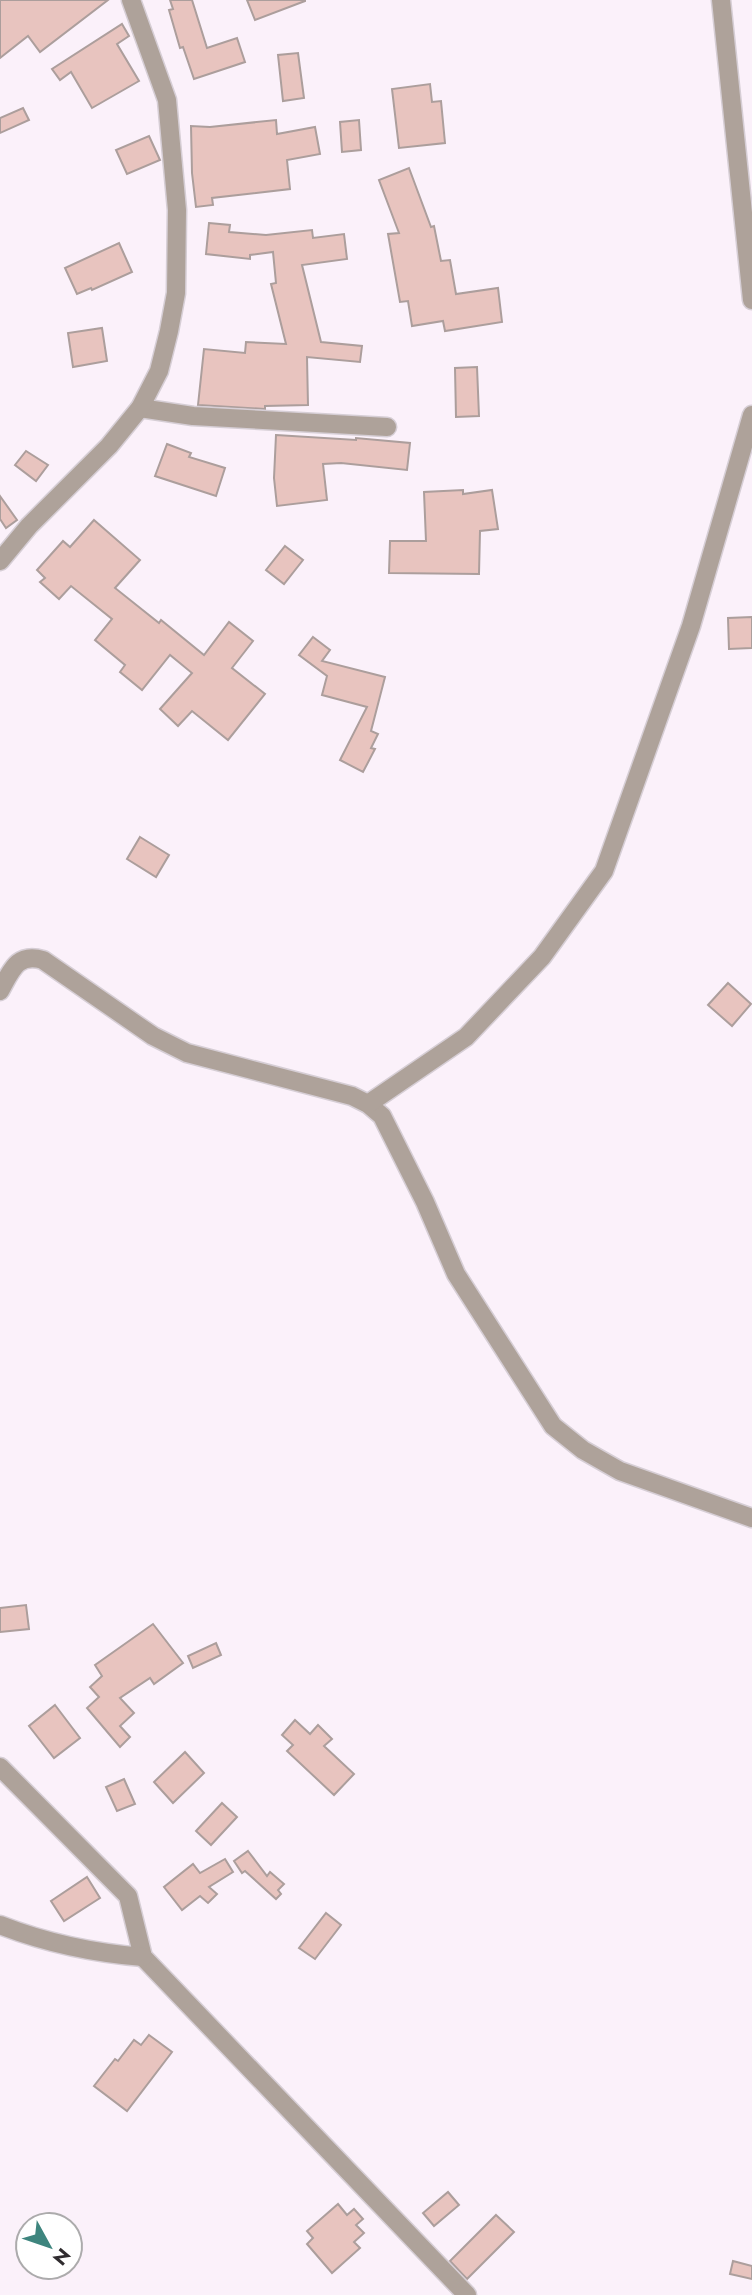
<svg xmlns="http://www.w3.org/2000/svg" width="752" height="2295" viewBox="0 0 752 2295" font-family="Jost,sans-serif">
<rect width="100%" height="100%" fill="#fbf1fa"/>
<!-- building -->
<g fill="#e8c4bf" stroke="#ac9e9c" stroke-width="2">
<path d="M0 0H108L40 52 28 36 0 58Z"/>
<path d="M170 0H192L207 48 237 38 245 62 194 79 183 47 180 48 169 10 173 9Z"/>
<path d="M247 0H305V1L255 20Z"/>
<path d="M122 24 129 36 117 44 139 81 92 108 71 72 60 80 52 69Z"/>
<path d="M298 53 304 98 283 101 278 55Z"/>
<path d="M430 84 432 102 441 101 445 143 399 148 392 89Z"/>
<path d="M23 108 29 120 0 133V118Z"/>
<path d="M276 120 277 134 315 127 320 154 287 160 290 189 212 198 213 205 196 207 192 173 191 126 210 127Z"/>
<path d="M359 120 361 150 342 152 340 122Z"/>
<path d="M149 136 160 160 127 174 116 150Z"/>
<path d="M409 168 431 227 434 226 441 261 450 260 456 294 498 288 502 322 445 331 443 321 412 326 408 301 400 302 388 234 399 233 379 180Z"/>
<path d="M209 223 230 225 229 232 266 235 312 230 313 238 344 234 347 259 302 265 321 342 362 346 360 362 307 357 308 405 265 406V409L198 405 204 349 245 353 246 342 286 344 271 284 276 283 273 252 250 255V259L206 254Z"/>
<path d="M119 243 132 272 92 290 91 288 77 294 65 268Z"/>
<path d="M102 328 107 361 73 367 68 333Z"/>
<path d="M477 367 479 416 456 417 455 368Z"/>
<path d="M276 435 356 440V438L410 443 407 470 341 463 323 464 327 500 277 506 274 478Z"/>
<path d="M167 444 191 453 189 457 225 468 216 496 155 476Z"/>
<path d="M26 451 48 465 36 481 15 465Z"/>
<path d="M463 490V494L492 490 498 529 480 531 479 574 389 573 390 541H426L424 492Z"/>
<path d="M0 496 17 520 6 528 0 519Z"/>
<path d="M94 520 140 560 115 588 159 623 161 620 204 655 229 622 253 641 232 668 265 694 228 740 192 711 178 726 160 709 192 673 170 655 142 690 120 672 125 665 95 640 112 619 71 586 59 599 40 582 45 578 37 570 63 541 70 547Z"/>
<path d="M285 546 303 560 284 584 266 570Z"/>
<path d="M752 617V648L729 649 728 618Z"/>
<path d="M313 637 330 650 322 661 385 677 371 731 378 734 371 748 375 749 363 772 340 760 367 707 322 695 327 676 299 655Z"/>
<path d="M140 837 169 855 156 877 127 859Z"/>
<path d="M728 983 751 1004 732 1026 708 1005Z"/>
<path d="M26 1605 29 1629 0 1632V1608Z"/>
<path d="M153 1624 183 1663 154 1684 150 1678 120 1698 134 1713 120 1726 130 1737 120 1747 87 1708 99 1697 90 1687 102 1676 95 1665Z"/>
<path d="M216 1643 221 1655 193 1668 188 1656Z"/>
<path d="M55 1705 80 1738 54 1758 29 1726Z"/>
<path d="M295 1720 310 1734 318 1725 332 1739 324 1746 354 1774 334 1795 287 1751 293 1745 282 1735Z"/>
<path d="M185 1752 204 1773 173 1803 154 1782Z"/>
<path d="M124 1779 135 1804 117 1811 106 1787Z"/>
<path d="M222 1803 237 1817 211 1845 196 1831Z"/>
<path d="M248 1851 267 1876 270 1872 284 1884 278 1890 281 1894 276 1899 245 1871 242 1873 234 1861Z"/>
<path d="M225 1859 233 1872 209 1887 217 1894 208 1903 200 1896 182 1910 164 1887 193 1864 200 1873Z"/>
<path d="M87 1877 100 1898 64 1921 51 1901Z"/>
<path d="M326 1913 341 1925 315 1959 299 1948Z"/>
<path d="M149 2035 172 2052 127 2111 94 2086 115 2059 118 2061 134 2040 141 2045Z"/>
<path d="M448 2192 459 2205 434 2226 423 2213Z"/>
<path d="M338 2204 347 2215 354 2209 363 2219 356 2225 364 2233 354 2242 360 2248 332 2273 307 2244 313 2238 307 2231Z"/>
<path d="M496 2215 514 2232 467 2279 450 2261Z"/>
<path d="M733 2261 752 2266V2279L730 2274Z"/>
</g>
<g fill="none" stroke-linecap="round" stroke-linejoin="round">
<defs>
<g id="minor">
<path d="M721 0 752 300"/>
<path d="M140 408 193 416 387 427"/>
<path d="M0 561 29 526 109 446 140 408 159 371 169 331 176 293 177 210 167 100 131 0"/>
<path d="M0 991C11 971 17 952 43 960L153 1036 187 1053 352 1096 368 1104 382 1116 425 1202 456 1274 553 1426 583 1450 620 1471 752 1518"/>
<path d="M368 1104 466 1037 542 957 604 871 691 626 752 415"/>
<path d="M0 1767 128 1896 143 1957 467 2295"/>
<path d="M0 1925C46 1943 94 1953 143 1957"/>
</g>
</defs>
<!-- minor casing -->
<use href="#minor" stroke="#d6ced5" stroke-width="21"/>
<!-- minor -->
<use href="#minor" stroke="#aea29a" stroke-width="18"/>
</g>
<!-- north arrow -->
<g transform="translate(49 2246) rotate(130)"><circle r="33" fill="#ffffff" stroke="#acabac" stroke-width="2"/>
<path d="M0-5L12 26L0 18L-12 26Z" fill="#3e857e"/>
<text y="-10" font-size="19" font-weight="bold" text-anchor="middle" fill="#302c2f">N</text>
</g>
</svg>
